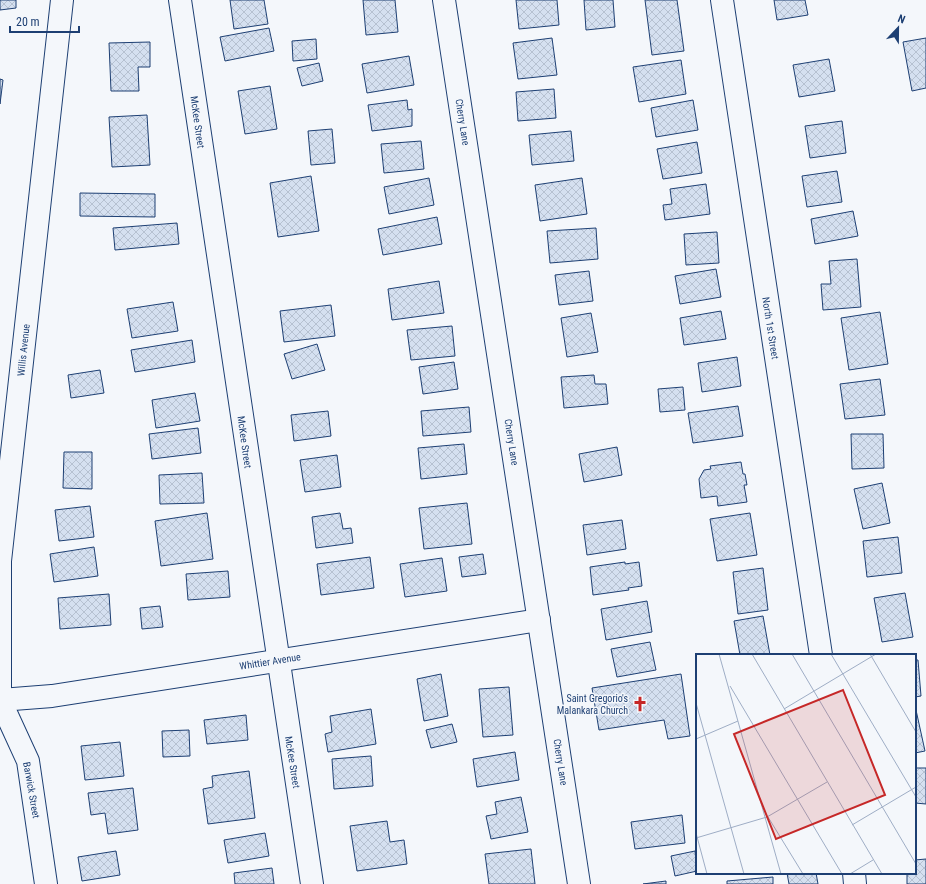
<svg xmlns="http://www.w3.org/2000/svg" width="926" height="884" viewBox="0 0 926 884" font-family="'Roboto Condensed',sans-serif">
<defs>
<pattern id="building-cross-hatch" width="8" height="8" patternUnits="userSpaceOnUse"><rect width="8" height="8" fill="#d5e0f0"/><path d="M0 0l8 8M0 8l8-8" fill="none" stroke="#b6c1d1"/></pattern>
</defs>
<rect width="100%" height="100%" fill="#f4f7fb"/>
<!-- building -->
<g fill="url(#building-cross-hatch)" stroke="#1d3f73">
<path d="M0 0H16V8L0 10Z"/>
<path d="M230 0H264L268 24 234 29Z"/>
<path d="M363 0H395L398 32 366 35Z"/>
<path d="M516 0H557L559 25 519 29Z"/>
<path d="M584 0H613L615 27 586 30Z"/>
<path d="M645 0H677L684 51 652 55Z"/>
<path d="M774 0H805L808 15 777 20Z"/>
<path d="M269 28 274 51 225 61 220 37Z"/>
<path d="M552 38 557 75 518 79 513 43Z"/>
<path d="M926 38V88L912 91 903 42Z"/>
<path d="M316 39 317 59 293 61 292 41Z"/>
<path d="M150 42V67H138L139 91H111L109 43Z"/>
<path d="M409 56 414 85 367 93 362 64Z"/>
<path d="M829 59 835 91 799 97 793 65Z"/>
<path d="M681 60 686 94 639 102 633 67Z"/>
<path d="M319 63 323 81 302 86 297 68Z"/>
<path d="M0 79 3 80 0 104Z"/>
<path d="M270 86 277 129 245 134 238 91Z"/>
<path d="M554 89 556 118 518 121 516 92Z"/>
<path d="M407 100 408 110 412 109V126L372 131 368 105Z"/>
<path d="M693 100 698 130 656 137 651 108Z"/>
<path d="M147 115 150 165 112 167 109 117Z"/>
<path d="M842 121 846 153 810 158 805 126Z"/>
<path d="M332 129 335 163 311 165 308 131Z"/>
<path d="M571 131 574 161 532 165 529 135Z"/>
<path d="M421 141 424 169 384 173 381 144Z"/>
<path d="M697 142 702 173 663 179 657 149Z"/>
<path d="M837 171 842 202 807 207 802 176Z"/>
<path d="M311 176 319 231 278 237 270 183Z"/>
<path d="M429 178 434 205 389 214 384 187Z"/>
<path d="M582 178 587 214 540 221 535 185Z"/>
<path d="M706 184 710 214 665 220 663 205 672 204 670 189Z"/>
<path d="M80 193 155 194V217L80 216Z"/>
<path d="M853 211 858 236 815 244 811 219Z"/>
<path d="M437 217 442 244 383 255 378 229Z"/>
<path d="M177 223 179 244 115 250 113 228Z"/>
<path d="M596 228 598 259 550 263 547 231Z"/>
<path d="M717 232 719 263 686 265 684 234Z"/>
<path d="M857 259 861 307 823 310 821 284H831L829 261Z"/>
<path d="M716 269 721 297 680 304 675 276Z"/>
<path d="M589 271 593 301 559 305 555 275Z"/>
<path d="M439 281 444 313 392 320 388 289Z"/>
<path d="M173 302 178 331 132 338 127 309Z"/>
<path d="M331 305 335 336 284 342 280 311Z"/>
<path d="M721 311 726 339 684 345 680 318Z"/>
<path d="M880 312 888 364 849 370 841 318Z"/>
<path d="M591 313 598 352 567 357 561 318Z"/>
<path d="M452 326 455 356 411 360 407 330Z"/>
<path d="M192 340 195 362 135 372 131 350Z"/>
<path d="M317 344 325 370 292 379 284 354Z"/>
<path d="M737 357 741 386 702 392 698 363Z"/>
<path d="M454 362 458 389 423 394 419 367Z"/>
<path d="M100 370 104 393 71 398 68 375Z"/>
<path d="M594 375 595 384H606L608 404 564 408 561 377Z"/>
<path d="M880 379 885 415 845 419 840 384Z"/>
<path d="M683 387 685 410 660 412 658 389Z"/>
<path d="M195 393 200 421 156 428 152 400Z"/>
<path d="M738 406 743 436 693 443 688 413Z"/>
<path d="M469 407 471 432 423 436 421 411Z"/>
<path d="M328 411 331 436 294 441 291 415Z"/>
<path d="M198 428 201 453 152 459 149 434Z"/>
<path d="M851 434H883L884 468 852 469Z"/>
<path d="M464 444 467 474 421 479 418 448Z"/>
<path d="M617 447 622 475 584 482 579 454Z"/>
<path d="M64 452H92V489L63 488Z"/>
<path d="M337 455 341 487 305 492 300 460Z"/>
<path d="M741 462 743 474H745L747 485H744L747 502 718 506 717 496 701 498 699 479 704 470 711 469 710 466Z"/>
<path d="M202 473 204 503 160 504 159 475Z"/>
<path d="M882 483 890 523 863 529 854 489Z"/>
<path d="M467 503 472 544 424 549 419 508Z"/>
<path d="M90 506 94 537 59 541 55 510Z"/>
<path d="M207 513 213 559 161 566 155 521Z"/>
<path d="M340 513 343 529 351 528 353 543 316 548 312 517Z"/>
<path d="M750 513 757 555 717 561 710 519Z"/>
<path d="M622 520 626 549 587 555 583 525Z"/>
<path d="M898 537 902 573 867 577 863 541Z"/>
<path d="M94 547 98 576 54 582 50 554Z"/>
<path d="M483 554 486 574 462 577 459 557Z"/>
<path d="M370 557 374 588 321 595 317 564Z"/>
<path d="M442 558 447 591 405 597 400 564Z"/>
<path d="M625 562V564L639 562 642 586 628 588 629 590 593 595 590 567Z"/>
<path d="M763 568 768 610 738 614 733 572Z"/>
<path d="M228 571 230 597 188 600 186 574Z"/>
<path d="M905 593 913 637 882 642 874 598Z"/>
<path d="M109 594 111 625 60 629 58 598Z"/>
<path d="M647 601 652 632 606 640 601 609Z"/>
<path d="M160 606 163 627 142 629 140 608Z"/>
<path d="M763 616 770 655H740L734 621Z"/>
<path d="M650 642 656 670 617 677 611 649Z"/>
<path d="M915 660H918L921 696 915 697Z"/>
<path d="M441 674 448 716 424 721 417 679Z"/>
<path d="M681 674 690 736 668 739 664 720 599 730 592 688Z"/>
<path d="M509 687 513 735 483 737 479 689Z"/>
<path d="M371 709 376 744 328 752 325 734 332 732 330 716Z"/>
<path d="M916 710 925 751 915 753V711Z"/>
<path d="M246 715 248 740 207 744 204 720Z"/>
<path d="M452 724 457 742 431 748 426 730Z"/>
<path d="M189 730 190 756 163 757 162 731Z"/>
<path d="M120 742 124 776 85 780 81 746Z"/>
<path d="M515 752 519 780 477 787 473 759Z"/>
<path d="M371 756 373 786 334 789 332 759Z"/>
<path d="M915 768H926V804L915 803Z"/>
<path d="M249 771 255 818 208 824 203 789 213 787 212 776Z"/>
<path d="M133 788 138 830 108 834 105 813 91 815 88 793Z"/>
<path d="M521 797 528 832 491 839 486 816 497 814 495 802Z"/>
<path d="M682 815 685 843 635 849 631 822Z"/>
<path d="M387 821 390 842 404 840 407 864 357 871 350 826Z"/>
<path d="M265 833 269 856 228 863 224 840Z"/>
<path d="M531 849 535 884H489L485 854Z"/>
<path d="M116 851 120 875 82 881 78 857Z"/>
<path d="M695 851 697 871 675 876 671 856Z"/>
<path d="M926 859V884H907V873H915V860Z"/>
<path d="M272 868 274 884H235L234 873Z"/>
<path d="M787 873H816L818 884H789Z"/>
<path d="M773 877V884H727V881Z"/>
<path d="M666 881V884H643Z"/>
</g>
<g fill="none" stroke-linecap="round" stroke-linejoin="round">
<defs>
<g id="minor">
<path d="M180 0 312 884"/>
<path d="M444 0 579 884"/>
<path d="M722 0 821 655"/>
<path d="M0 700 52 696 539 620"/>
<path d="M0 700 28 761 46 884"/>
<path d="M0 701V561L62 0"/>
<path d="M854 873 855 884"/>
</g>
</defs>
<!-- minor casing -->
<use href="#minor" stroke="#1d3f73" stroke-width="24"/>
<!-- minor -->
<use href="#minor" stroke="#f4f7fb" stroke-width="22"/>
</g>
<!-- icons -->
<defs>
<symbol id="church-bare" viewBox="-9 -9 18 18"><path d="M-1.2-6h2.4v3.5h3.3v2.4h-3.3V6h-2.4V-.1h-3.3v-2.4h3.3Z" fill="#c62828" stroke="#f4f7fb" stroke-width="2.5" paint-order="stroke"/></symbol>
</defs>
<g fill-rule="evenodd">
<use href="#church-bare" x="629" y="693" width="22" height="22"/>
</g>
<g text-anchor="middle" stroke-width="3" stroke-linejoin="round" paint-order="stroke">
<!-- street labels -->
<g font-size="10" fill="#1d3f73" stroke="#f4f7fb">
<text transform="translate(198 122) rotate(82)" y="4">McKee Street</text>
<text transform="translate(463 122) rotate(81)" y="4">Cherry Lane</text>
<text transform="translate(771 328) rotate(81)" y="4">North 1st Street</text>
<text transform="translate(23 350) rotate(-84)" y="4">Willis Avenue</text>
<text transform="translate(245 442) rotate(82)" y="4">McKee Street</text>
<text transform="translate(512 442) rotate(81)" y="4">Cherry Lane</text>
<text transform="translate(270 661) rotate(-9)" y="4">Whittier Avenue</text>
<text transform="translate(293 762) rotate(81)" y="4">McKee Street</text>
<text transform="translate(561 762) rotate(81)" y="4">Cherry Lane</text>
<text transform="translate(32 790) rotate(80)" y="4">Barwick Street</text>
</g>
<!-- poi labels -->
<g font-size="10" fill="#1d3f73" stroke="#f4f7fb" text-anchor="end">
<text x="628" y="702">Saint Gregorio's<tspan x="628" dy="12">Malankara Church</tspan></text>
</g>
</g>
<!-- overview -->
<g transform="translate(696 654)">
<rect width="220" height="220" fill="#f4f7fb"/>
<path fill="none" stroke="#9eadc5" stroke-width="1" d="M23 0 85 220M56 0 186 220M96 0 220 210M135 0 220 143M174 0 220 78M34 32 146 220M0 49 48 220M88 55 180 0M0 85 42 67M72 163 107 220M156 171 220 133M0 179 11 220M0 184 71 163 131 128M154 220 177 206"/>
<path fill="#c62828" fill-opacity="0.15" stroke="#c62828" stroke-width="2" d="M147 36 189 141 80 185 38 80Z"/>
<rect width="220" height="220" fill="none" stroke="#1d3f73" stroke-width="2"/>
</g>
<!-- north arrow -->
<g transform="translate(898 28) rotate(22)" stroke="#f4f7fb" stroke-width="3" paint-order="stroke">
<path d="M0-3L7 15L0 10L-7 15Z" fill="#1d3f73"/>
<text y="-6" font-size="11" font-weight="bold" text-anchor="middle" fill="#1d3f73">N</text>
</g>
<!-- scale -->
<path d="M10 26v6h69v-6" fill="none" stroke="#1d3f73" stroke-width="2"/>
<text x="16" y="26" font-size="12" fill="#1d3f73" stroke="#f4f7fb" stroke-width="3" paint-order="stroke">20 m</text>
</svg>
